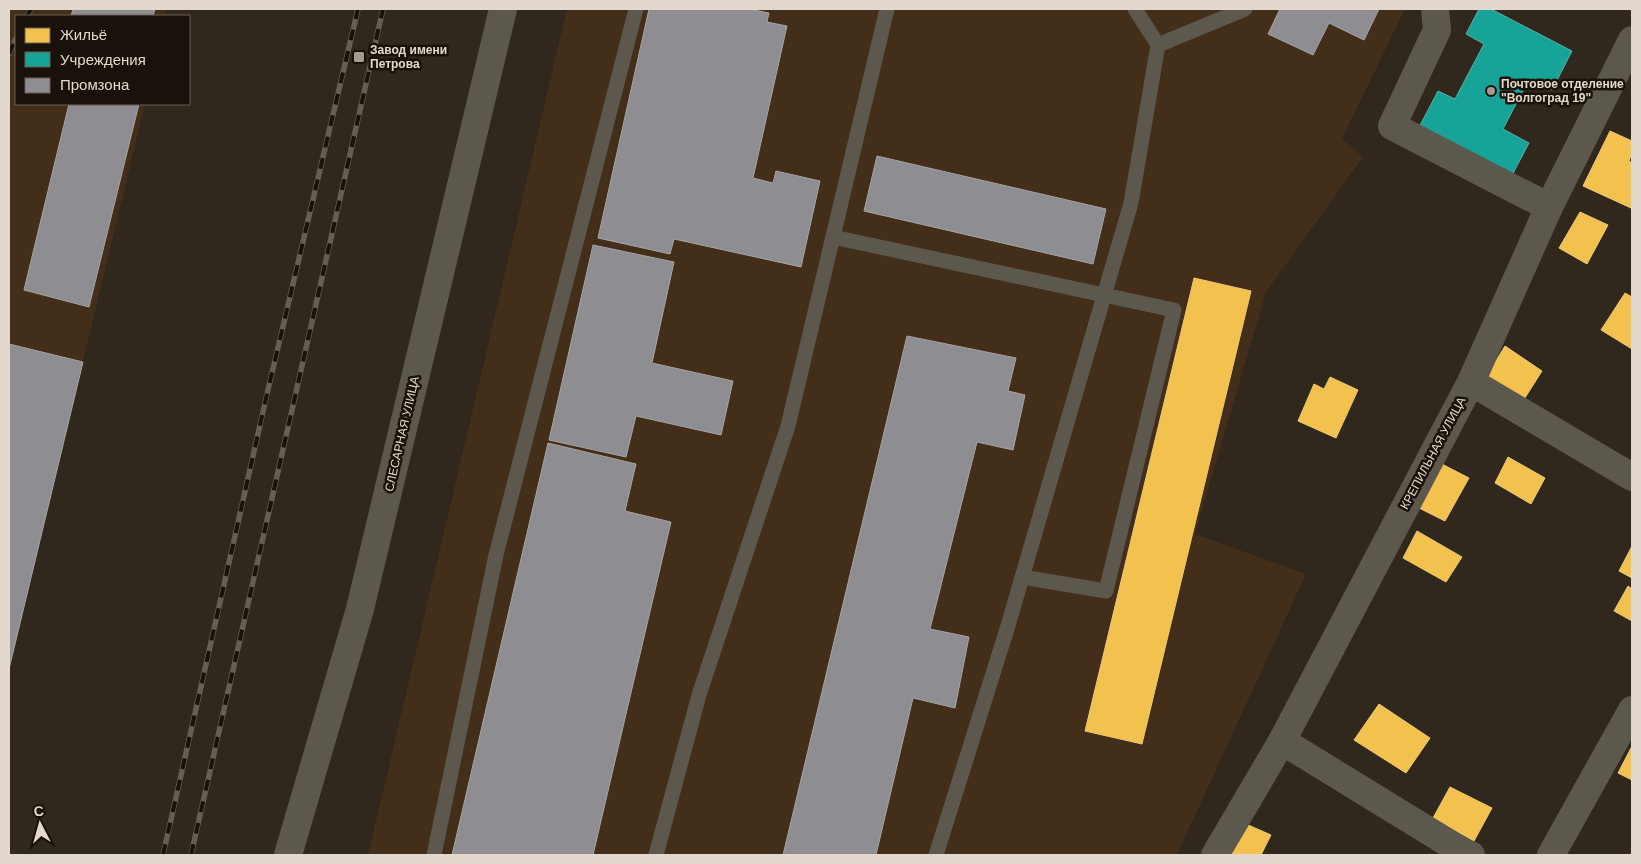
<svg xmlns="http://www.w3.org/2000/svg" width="1641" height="864" viewBox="0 0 1641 864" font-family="Arial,sans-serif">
<rect width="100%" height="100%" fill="#30271d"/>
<!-- built -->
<g fill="#422e19">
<path d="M9 9H166L164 16H16V104H145L9 669Z"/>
<path d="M567 9H1405L1342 139 1363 157 1266 292 1195 534 1306 574 1177 855H368Z"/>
</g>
<!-- homes -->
<g fill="#f2c14e" stroke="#eec874">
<path d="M1610 131 1632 141V153L1629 161 1632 163V205L1631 208 1583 186Z"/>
<path d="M1580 212 1608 225 1587 264 1559 248Z"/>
<path d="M1194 278 1251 291 1142 744 1085 731Z"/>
<path d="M1625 293 1632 297V349L1601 330Z"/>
<path d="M1505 346 1542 371 1523 401 1486 377Z"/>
<path d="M1330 377 1358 390 1336 438 1298 421 1314 384 1324 389Z"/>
<path d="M1508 457 1545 478 1531 504 1495 483Z"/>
<path d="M1438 462 1469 478 1445 521 1415 506Z"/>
<path d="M1417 531 1462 557 1446 582 1403 558Z"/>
<path d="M1632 546V578L1619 571Z"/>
<path d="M1628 586 1632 589V621L1614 611Z"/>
<path d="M1379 704 1430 738 1406 773 1354 740Z"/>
<path d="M1632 746V780L1618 773Z"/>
<path d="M1450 787 1492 808 1474 841 1433 818Z"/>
<path d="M1246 824 1271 835 1261 855H1230Z"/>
</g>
<!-- public -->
<path fill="#17a398" stroke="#54b3a8" d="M1479 9H1491L1572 51 1552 90 1529 79 1503 129 1529 143 1510 179 1417 131 1438 91 1455 99 1484 44 1466 34Z"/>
<!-- industry -->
<g fill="#8d8d92" stroke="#a7a4a4">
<path d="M73 9H155L153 16H71Z"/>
<path d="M649 9H749L769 13 767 22 787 26 753 178 773 183 776 171 820 181 801 267 674 239 670 254 598 238Z"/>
<path d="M1280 9H1379L1364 40 1329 23 1313 55 1268 34Z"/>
<path d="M69 104H139L89 307 24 290Z"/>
<path d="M877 156 1106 209 1093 264 864 211Z"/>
<path d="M593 245 674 262 652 363 733 381 721 435 636 416 626 457 549 440Z"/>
<path d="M907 336 1016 358 1008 391 1025 395 1013 450 977 442 930 629 969 637 955 708 913 698 876 855H783Z"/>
<path d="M9 344 83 362 9 669Z"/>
<path d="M548 443 636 464 625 511 671 522 593 855H452Z"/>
</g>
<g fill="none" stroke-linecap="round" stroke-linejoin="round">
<!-- lane -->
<g stroke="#5d584d" stroke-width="15">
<path d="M1158 45 1245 9"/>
<path d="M833 237 1174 310 1106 591 1022 577"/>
<path d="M434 855 496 555 636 9"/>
<path d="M656 855 699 695 788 426 887 9"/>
<path d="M936 855 1007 629 1131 203 1158 45 1135 9"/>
</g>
<!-- street -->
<g stroke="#5d584d" stroke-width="28">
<path d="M1435 9 1437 30 1392 126 1549 207"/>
<path d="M1471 382 1632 477"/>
<path d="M1282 741 1463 852 1471 855"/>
<path d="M288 855 360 609 503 9"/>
<path d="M1215 855 1282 741 1471 382 1549 207 1632 40"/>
<path d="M1551 855 1632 710"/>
</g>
<defs>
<g id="rail">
<path d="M27 16 31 9"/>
<path d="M9 54 16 38"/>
<path d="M163 855 267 394 358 9"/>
<path d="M191 855 383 9"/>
</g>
</defs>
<!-- rail casing -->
<use href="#rail" stroke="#645e54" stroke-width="5.5"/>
<!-- rail -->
<use href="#rail" stroke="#19120a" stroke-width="4" stroke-dasharray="11" stroke-linecap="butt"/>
</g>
<!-- markers -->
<g fill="#a49a8f" stroke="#19120a" stroke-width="2">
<rect x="353" y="51" width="12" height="12" rx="2.5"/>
<circle cx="1491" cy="91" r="5"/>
</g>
<g text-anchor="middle" stroke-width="5" stroke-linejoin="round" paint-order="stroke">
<!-- poi labels -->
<g font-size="12" font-weight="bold" fill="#e3d8cd" stroke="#19120a" text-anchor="start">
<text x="370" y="54">Завод имени<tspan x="370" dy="14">Петрова</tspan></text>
<text x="1501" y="88">Почтовое отделение<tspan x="1501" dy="14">"Волгоград 19"</tspan></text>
</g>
<!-- street labels -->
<g font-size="12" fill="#e3d8cd" stroke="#19120a">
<text transform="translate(402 434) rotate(-77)" y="4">СЛЕСАРНАЯ УЛИЦА</text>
<text transform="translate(1433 453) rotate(-62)" y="4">КРЕПИЛЬНАЯ УЛИЦА</text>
</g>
</g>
<!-- border -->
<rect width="1641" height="864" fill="none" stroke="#e3d8cd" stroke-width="20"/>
<!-- legend -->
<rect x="15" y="15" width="175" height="90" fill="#19120a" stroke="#6a6158"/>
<rect x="25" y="28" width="25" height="15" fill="#f2c14e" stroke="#6a6158"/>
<text x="60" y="40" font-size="15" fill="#e3d8cd">Жильё</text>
<rect x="25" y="52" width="25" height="15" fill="#17a398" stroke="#6a6158"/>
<text x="60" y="65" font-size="15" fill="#e3d8cd">Учреждения</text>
<rect x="25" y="78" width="25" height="15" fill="#8d8d92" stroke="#6a6158"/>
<text x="60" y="90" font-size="15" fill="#e3d8cd">Промзона</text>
<!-- north arrow -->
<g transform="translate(40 824) rotate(354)" stroke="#19120a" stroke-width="4" paint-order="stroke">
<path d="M0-4L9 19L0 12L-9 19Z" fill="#e3d8cd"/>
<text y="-8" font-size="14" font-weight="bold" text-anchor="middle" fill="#e3d8cd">С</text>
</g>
</svg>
